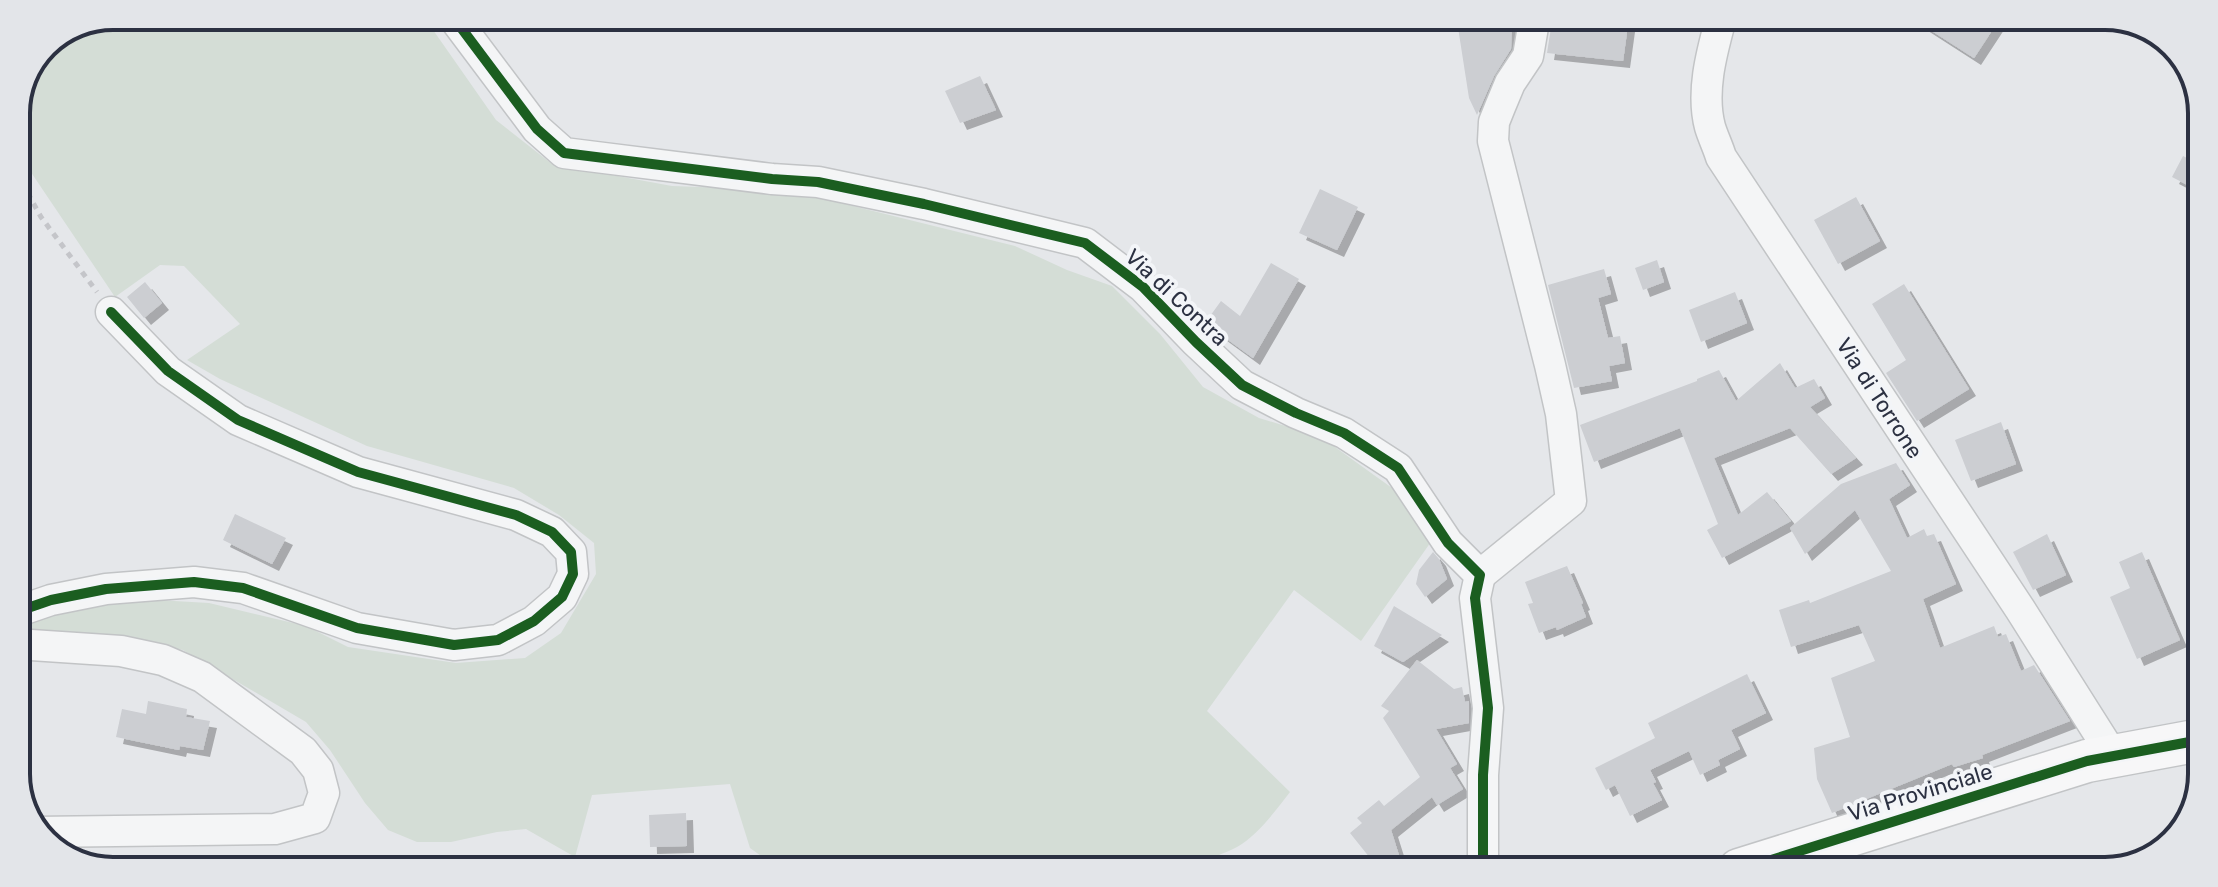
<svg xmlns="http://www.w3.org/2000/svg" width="2218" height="887" viewBox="0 0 2218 887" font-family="Rubik,sans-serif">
<defs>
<filter id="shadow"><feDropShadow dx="7" dy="7" stdDeviation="0" flood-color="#0004"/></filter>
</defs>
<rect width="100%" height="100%" fill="#e5e7ea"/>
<!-- green -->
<path fill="#d4ddd6" d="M113 16 424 17 496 120 552 164 672 186 788 190 1015 246 1067 270 1112 286 1160 334 1203 387 1259 418 1321 437 1399 493 1433 539 1361 641 1294 590 1207 711 1290 792C1277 809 1257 836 1237 847 1224 854 1209 857 1198 868L775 866 750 848 730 784 592 795 575 857 526 829 497 832 451 842H417L388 830 365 803 330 750 306 722 183 650 145 642 23 633 19 627 28 622 56 615 119 602 157 600 209 603 306 626 348 647 456 663 525 658 561 633 596 574 594 543 559 515 514 488 367 446 220 379 187 360 240 324 184 266 160 265 115 297 16 150V107L45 44Z"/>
<!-- building -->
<g fill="#ccced2" filter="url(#shadow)">
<path d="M1457 21H1512L1511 49 1494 76 1477 115 1469 98Z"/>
<path d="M1552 21H1598L1628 25 1623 61 1547 53Z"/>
<path d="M1918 22 1960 23H1997L1974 58Z"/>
<path d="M980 76 996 110 960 123 945 91Z"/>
<path d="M2183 156 2201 165V192L2172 177Z"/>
<path d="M1320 189 1358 207 1337 250 1299 233Z"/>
<path d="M1856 197 1880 241 1838 264 1814 220Z"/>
<path d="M1657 260 1664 282 1643 290 1635 268Z"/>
<path d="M1271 263 1299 279 1253 358 1205 323 1221 301 1240 316Z"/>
<path d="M1604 269 1611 294 1598 298 1608 338 1620 336 1625 363 1609 366 1612 381 1574 388 1548 285Z"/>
<path d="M145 282 162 303 144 318 127 297Z"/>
<path d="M1904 284 1969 389 1917 421 1886 373 1906 360 1872 304Z"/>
<path d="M1735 292 1747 323 1701 342 1689 310Z"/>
<path d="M1780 363 1795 388 1814 379 1825 398 1810 407 1856 458 1831 474 1790 428 1714 458 1738 515 1767 492 1791 521 1722 558 1707 530 1718 524 1680 428 1594 462 1580 425 1697 381V379L1719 370 1736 401Z"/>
<path d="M2001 422 2016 464 1971 481 1955 440Z"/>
<path d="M1896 463 1910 485 1889 499 1907 538 1924 529 1927 536 1934 534 1956 584 1923 599 1940 648 1994 626 1998 637 2006 634 2021 671 2034 665 2070 721 1982 755 1983 758 1954 767 1952 764 1832 813 1817 779 1814 748 1850 737 1831 678 1875 661 1859 625 1791 647 1779 610 1809 600 1810 603 1891 571 1855 510 1805 554 1790 528 1841 484Z"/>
<path d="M235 514 286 538 272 564 223 540Z"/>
<path d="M2047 534 2066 575 2033 590 2013 552Z"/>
<path d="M1433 552 1439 559 1447 579 1425 597 1416 584 1419 570Z"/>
<path d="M2142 552 2180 640 2137 659 2110 597 2130 588 2119 562Z"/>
<path d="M1567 566 1583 603 1581 604 1586 617 1557 630 1556 627 1539 633 1528 604 1533 603 1525 582Z"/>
<path d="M1394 606 1442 635 1403 662 1374 646Z"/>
<path d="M1417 660 1454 689 1462 687 1465 702 1469 701V723L1436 729 1457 764 1450 768 1463 789 1437 805 1432 797 1391 830 1403 868H1378L1350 833 1362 823 1357 818 1379 800 1384 806 1420 777 1383 718 1389 711 1381 706Z"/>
<path d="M1747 674 1766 713 1731 730 1740 749 1718 760 1720 765 1700 775 1689 751 1650 770 1656 782 1653 783 1662 800 1630 816 1615 785 1606 790 1595 768 1655 738 1648 723Z"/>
<path d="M148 701 187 709 186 717 210 721 203 750 180 746 179 750 116 737 122 709 146 714Z"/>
<path d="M686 813 687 846 650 847 649 815Z"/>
</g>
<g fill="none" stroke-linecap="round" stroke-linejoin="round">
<defs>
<g id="street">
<path d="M453 17 537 129 564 153 772 179 818 182 924 204 1085 243 1143 287 1196 342 1242 385 1296 413 1344 433 1398 468 1448 543 1480 575 1475 598 1488 708 1483 775V869"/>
<path d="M1720 22C1711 55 1701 93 1710 127 1713 137 1718 147 1721 157L2020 609 2113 756"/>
<path d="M1480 575 1571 501 1561 414 1550 365 1493 141 1494 122 1500 107 1510 83 1528 56 1534 21"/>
<path d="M16 612 51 600 106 589 194 582 243 588 357 628 454 645 498 640 534 621 562 597 573 574 571 552 552 532 516 515 358 472 238 420 168 371 111 312"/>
<path d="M16 644 121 651 163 660 202 677 303 751 318 770 324 793 315 818 275 829 36 832"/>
</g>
<path id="secondary" d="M1739 870 2087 761 2195 741"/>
</defs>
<!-- street casing -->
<use href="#street" stroke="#c2c4c6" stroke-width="33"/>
<!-- secondary casing -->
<use href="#secondary" stroke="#c2c4c6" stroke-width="45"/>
<!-- path -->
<path stroke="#c4c5c9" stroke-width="5" stroke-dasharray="6 6" stroke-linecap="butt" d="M16 172 41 217 97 292"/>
<!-- street -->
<use href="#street" stroke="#f4f5f6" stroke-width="30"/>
<!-- secondary -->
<use href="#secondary" stroke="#f7f7f8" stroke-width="42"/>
<defs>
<g id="cycleway">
<path d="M453 17 537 129 564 153 772 179 818 182 924 204 1085 243 1143 287 1196 342 1242 385 1296 413 1344 433 1398 468 1448 543 1480 575 1475 598 1488 708 1483 775V869"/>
<path d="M16 612 51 600 106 589 194 582 243 588 357 628 454 645 498 640 534 621 562 597 573 574 571 552 552 532 516 515 358 472 238 420 168 371 111 312"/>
<path d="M1739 870 2087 761 2195 741"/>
</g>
</defs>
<!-- cycleway casing -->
<use href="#cycleway" stroke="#f3f5f8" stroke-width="15"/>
<!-- cycleway -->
<use href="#cycleway" stroke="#1b5e20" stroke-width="10"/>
</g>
<g text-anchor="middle" stroke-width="8" stroke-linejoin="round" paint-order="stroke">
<!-- street labels -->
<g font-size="22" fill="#2c3142" stroke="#f3f5f8">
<text transform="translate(1177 297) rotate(43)" y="8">Via di Contra</text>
<text transform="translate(1880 398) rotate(57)" y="8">Via di Torrone</text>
<text transform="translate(1920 792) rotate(-17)" y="8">Via Provinciale</text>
</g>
</g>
<!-- crop -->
<path d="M0 0H2218V887H0ZM113 30H2105A83 83 0 0 1 2188 113V774A83 83 0 0 1 2105 857H113A83 83 0 0 1 30 774V113A83 83 0 0 1 113 30Z" fill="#e3e5e9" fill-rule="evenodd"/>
<path fill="none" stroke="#2c3142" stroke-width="4" d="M113 30H2105A83 83 0 0 1 2188 113V774A83 83 0 0 1 2105 857H113A83 83 0 0 1 30 774V113A83 83 0 0 1 113 30Z"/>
</svg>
